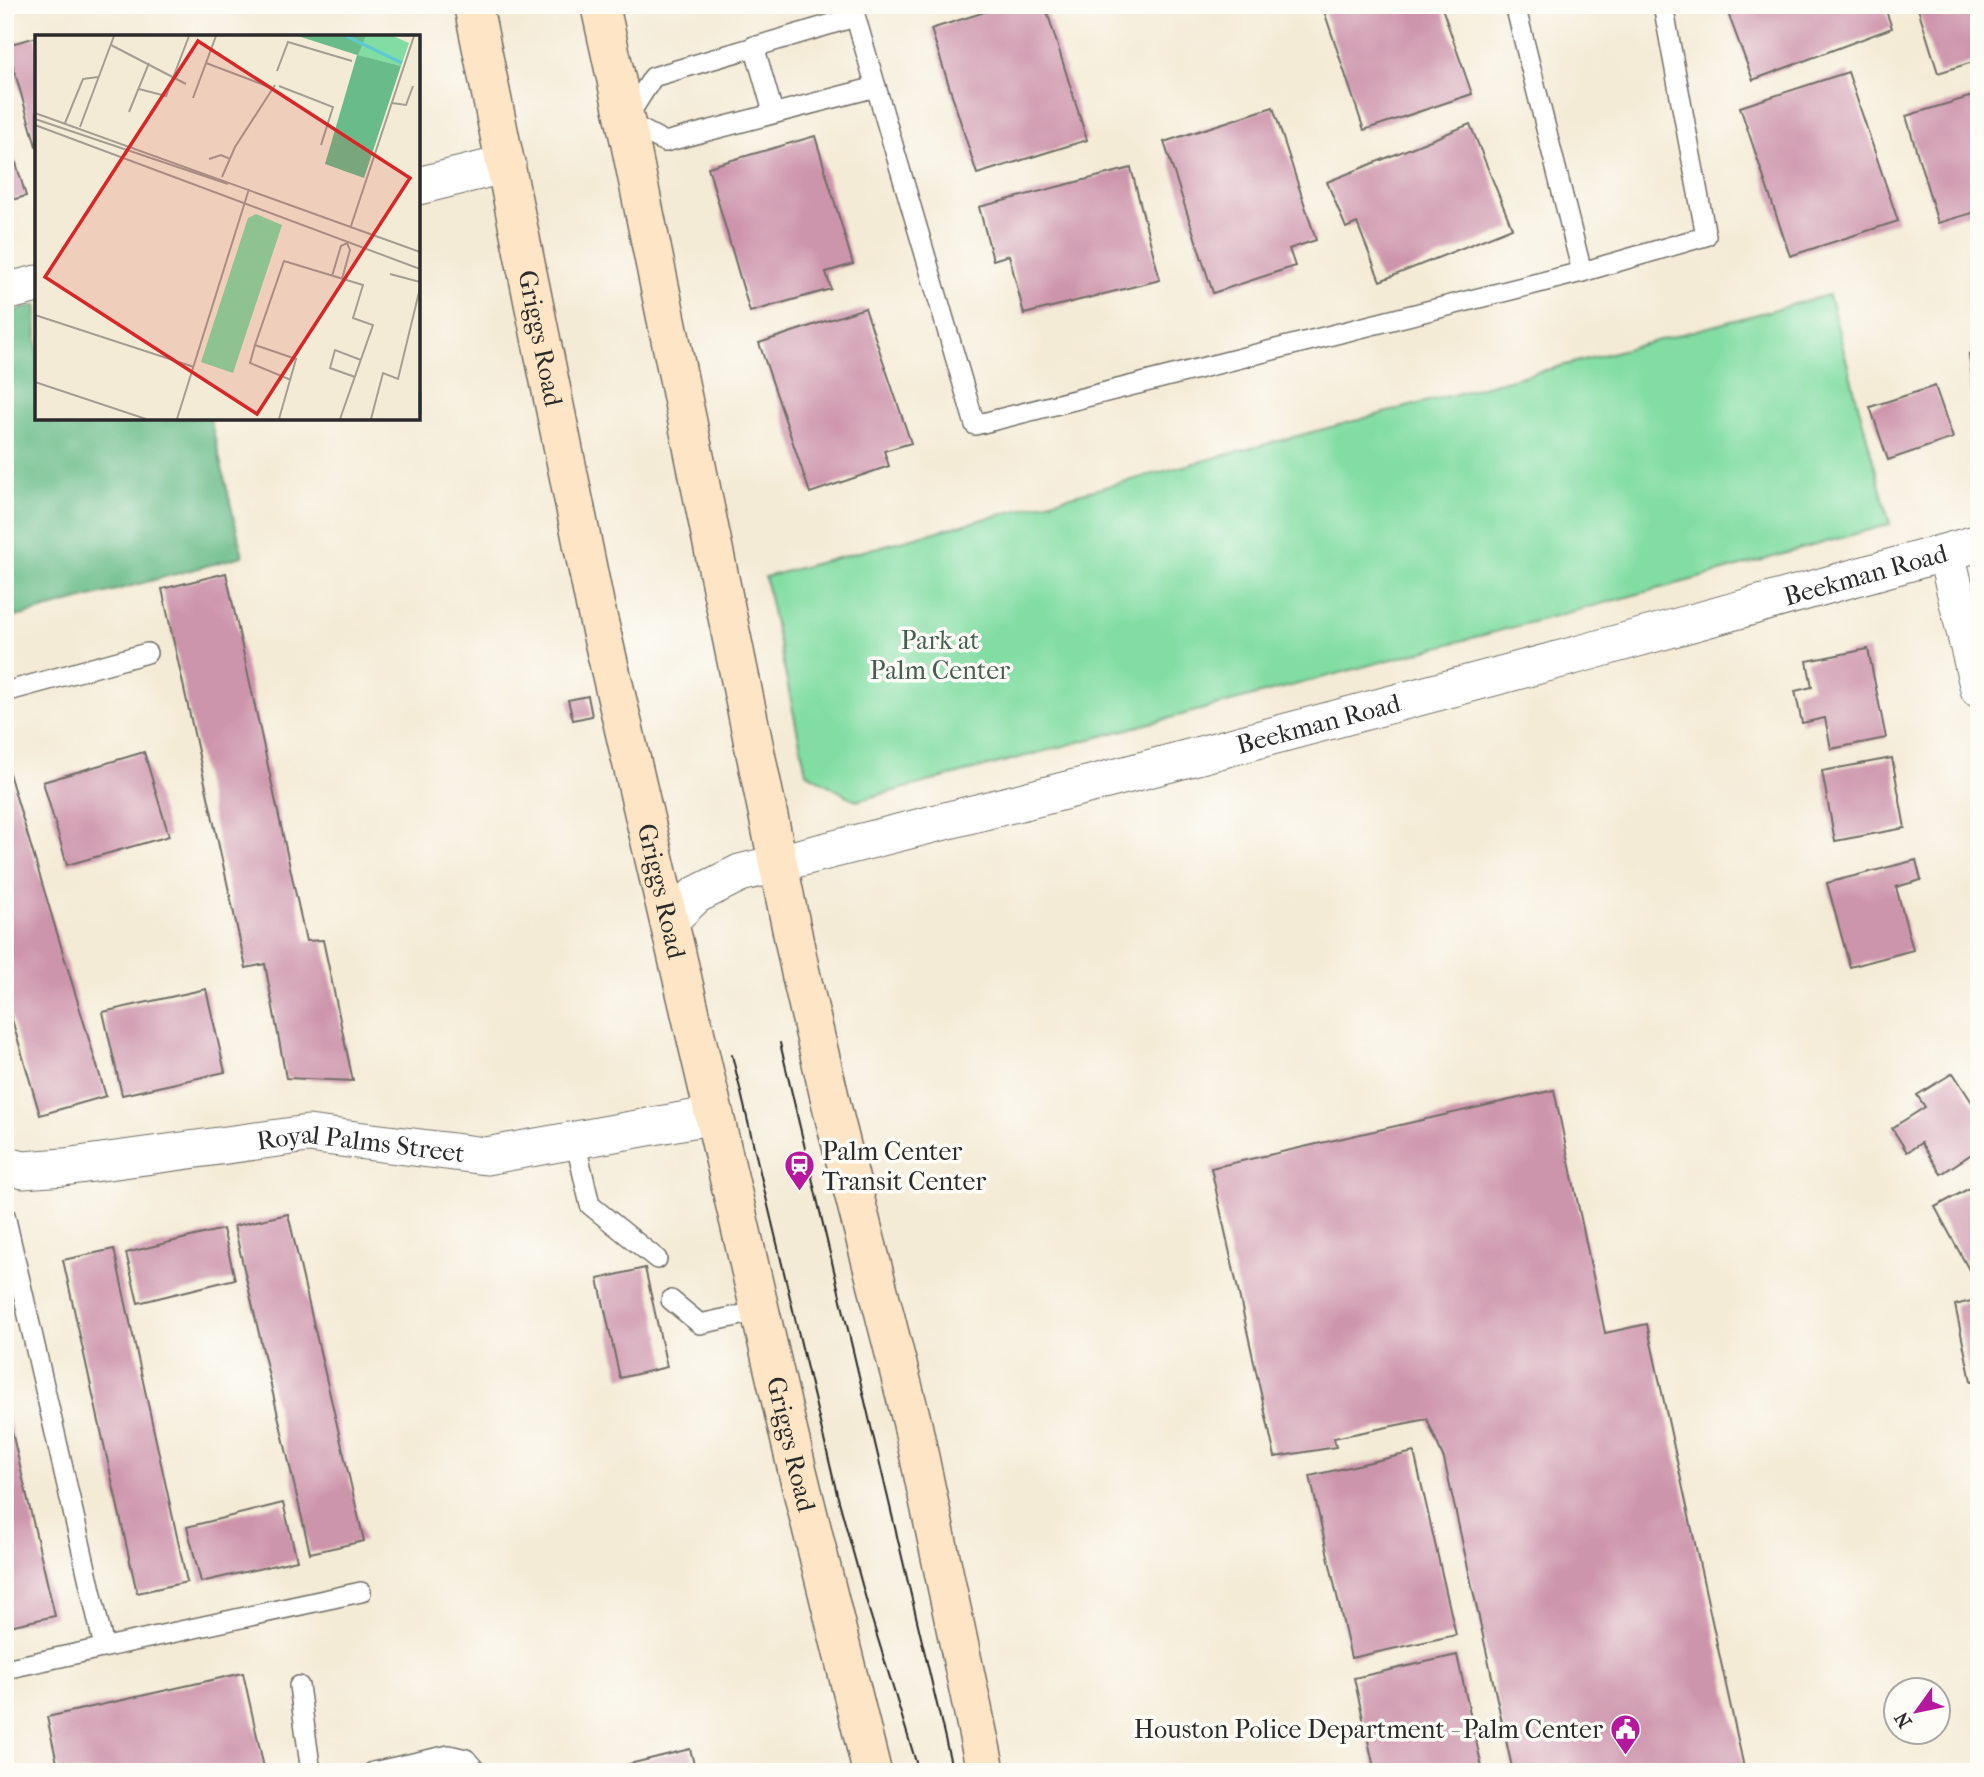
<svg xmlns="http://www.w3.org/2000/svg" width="1984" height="1777" viewBox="0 0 1984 1777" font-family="'IM FELL French Canon',serif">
<rect width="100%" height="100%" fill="#fdfcf7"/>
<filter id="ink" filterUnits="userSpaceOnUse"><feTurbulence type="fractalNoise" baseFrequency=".0143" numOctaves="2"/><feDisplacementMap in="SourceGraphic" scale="14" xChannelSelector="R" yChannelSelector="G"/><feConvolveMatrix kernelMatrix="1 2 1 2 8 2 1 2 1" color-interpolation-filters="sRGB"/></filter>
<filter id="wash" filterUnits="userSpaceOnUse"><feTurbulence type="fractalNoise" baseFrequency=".00686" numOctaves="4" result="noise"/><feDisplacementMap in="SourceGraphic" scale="28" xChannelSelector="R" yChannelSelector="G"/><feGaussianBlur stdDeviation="1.57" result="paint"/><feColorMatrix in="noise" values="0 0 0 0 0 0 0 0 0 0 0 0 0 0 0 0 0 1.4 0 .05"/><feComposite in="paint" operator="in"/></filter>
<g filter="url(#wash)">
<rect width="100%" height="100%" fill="#f4ebd6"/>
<!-- green -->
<path fill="#82dda3" stroke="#568467" stroke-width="2" d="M1829 295 1890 524 1695 579 856 801 806 772 765 577Z"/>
<!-- forest -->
<path fill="#69bc89" stroke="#4a745a" stroke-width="2" d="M37 305V418H210L243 556 5 620V313Z"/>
<g id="blocks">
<!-- building -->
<g fill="#cd95ac">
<path d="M1007 5H1045L1087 140 977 174 931 29Z"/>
<path d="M1322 5H1441L1472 94 1364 130Z"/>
<path d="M1725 5H1884L1892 28 1753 80Z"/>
<path d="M1917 5H1979V60L1938 73Z"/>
<path d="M37 37V146H36L7 45Z"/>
<path d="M1848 72 1898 221 1790 256 1740 107Z"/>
<path d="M1979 94V211L1938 223 1906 116Z"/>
<path d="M1273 107 1316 240 1289 249 1295 266 1213 293 1164 142Z"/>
<path d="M1470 124 1512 228 1380 281 1357 223 1346 228 1327 182Z"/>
<path d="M5 127 26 196 5 202Z"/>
<path d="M815 136 853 264 826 272 831 289 750 312 708 167Z"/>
<path d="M1131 168 1160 280 1024 314 1009 255 993 260 979 207Z"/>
<path d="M865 308 911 443 884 451 889 466 810 493 759 343Z"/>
<path d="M1979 353V423L1977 424 1969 354Z"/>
<path d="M1935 386 1953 438 1888 460 1870 407Z"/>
<path d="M226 573 306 941 323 940 353 1081 286 1078 265 964 246 968 162 589Z"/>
<path d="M1868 649 1886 738 1831 749 1825 718 1802 723 1795 691 1812 687 1807 661Z"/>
<path d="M588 696 592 716 573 720 568 700Z"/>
<path d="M144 752 169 836 67 865 43 782Z"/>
<path d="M1892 758 1905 828 1835 841 1822 771Z"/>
<path d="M5 760 106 1096 40 1115 5 996Z"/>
<path d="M1916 860 1921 880 1896 887 1913 950 1850 967 1827 883Z"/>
<path d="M206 989 225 1072 122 1095 103 1012Z"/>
<path d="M1953 1073 1979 1113V1149L1941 1174 1921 1143 1907 1152 1892 1128 1925 1107 1917 1095Z"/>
<path d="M1554 1090 1605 1333 1647 1324 1745 1772H1513L1444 1459 1427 1419 1334 1438 1336 1447 1275 1457 1211 1168Z"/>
<path d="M1979 1183V1277L1974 1279 1935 1207Z"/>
<path d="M288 1214 364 1541 310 1553 234 1226Z"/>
<path d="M223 1229 235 1279 138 1303 126 1253Z"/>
<path d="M114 1249 187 1582 137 1593 63 1260Z"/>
<path d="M645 1268 667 1367 620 1378 598 1279Z"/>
<path d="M1979 1299V1379L1971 1381 1955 1305Z"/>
<path d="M5 1402 55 1616 5 1627Z"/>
<path d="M1414 1452 1456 1635 1351 1658 1310 1476Z"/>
<path d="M283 1503 297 1560 201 1582 187 1527Z"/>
<path d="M1457 1655 1483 1772H1375L1354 1678Z"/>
<path d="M243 1673 265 1772H59L47 1717Z"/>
<path d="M690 1749 696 1772H601V1771Z"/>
</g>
</g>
</g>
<g filter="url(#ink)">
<use href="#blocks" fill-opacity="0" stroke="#716e67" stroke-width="2"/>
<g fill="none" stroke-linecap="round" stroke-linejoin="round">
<defs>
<g id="service">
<path d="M852 5 975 425 1582 272 1515 5"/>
<path d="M855 17 653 77 625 121 665 142 876 87"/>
<path d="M754 46 773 112"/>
<path d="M1582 272 1706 236 1663 5"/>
<path d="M5 692 147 653"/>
<path d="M575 1140 590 1205 657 1259"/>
<path d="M5 1215 104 1647"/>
<path d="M671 1300 700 1324 760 1311"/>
<path d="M5 1669 361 1592"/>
<path d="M299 1686 311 1772"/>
<path d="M373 1772 449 1755 466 1759 477 1772"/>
</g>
<g id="minor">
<path d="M418 186 507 164"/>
<path d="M5 292 37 284"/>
<path d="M1946 553 1979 689"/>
<path id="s1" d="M669 921 696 895 740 873 1099 782 1580 654 1979 543"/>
<path id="s2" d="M5 1165 23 1170 64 1167 308 1134 486 1156 715 1115"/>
</g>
<g id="secondary">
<path id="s3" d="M473 5 595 605 796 1465 872 1772"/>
<path d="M600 5 631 147 801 975 834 1116 912 1422 986 1772"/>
</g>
</defs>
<!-- service casing -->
<use href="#service" stroke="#716e67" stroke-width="22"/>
<!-- minor casing -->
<use href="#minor" stroke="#716e67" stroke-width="39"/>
<!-- secondary casing -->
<use href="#secondary" stroke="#716e67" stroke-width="41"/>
<!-- service -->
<use href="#service" stroke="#fff" stroke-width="19"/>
<!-- minor -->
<use href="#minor" stroke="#fff" stroke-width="37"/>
<!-- secondary -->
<use href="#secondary" stroke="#fde5c5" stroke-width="38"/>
<!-- tram -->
<g stroke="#2b2b2b" stroke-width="2">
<path d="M780 1043 953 1772"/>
<path d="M732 1055 837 1494 869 1610 919 1772"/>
</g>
</g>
</g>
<!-- icons -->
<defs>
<symbol id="station-pin" viewBox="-11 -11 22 30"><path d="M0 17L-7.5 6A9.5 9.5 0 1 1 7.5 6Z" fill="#b5179e" stroke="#fdfcf7"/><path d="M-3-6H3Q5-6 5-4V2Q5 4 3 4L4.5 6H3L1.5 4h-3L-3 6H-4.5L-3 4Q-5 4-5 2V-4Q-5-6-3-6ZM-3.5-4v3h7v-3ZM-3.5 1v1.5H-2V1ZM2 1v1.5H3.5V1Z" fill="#fff"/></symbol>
<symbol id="civic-pin" viewBox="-11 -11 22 30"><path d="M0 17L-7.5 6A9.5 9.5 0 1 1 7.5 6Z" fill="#b5179e" stroke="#fdfcf7"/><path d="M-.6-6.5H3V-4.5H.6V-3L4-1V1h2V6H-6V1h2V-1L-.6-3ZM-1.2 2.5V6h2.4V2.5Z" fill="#fff"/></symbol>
</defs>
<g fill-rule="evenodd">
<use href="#station-pin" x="782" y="1148" width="35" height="47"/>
<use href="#civic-pin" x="1608" y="1712" width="35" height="47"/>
</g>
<g text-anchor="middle" stroke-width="7" stroke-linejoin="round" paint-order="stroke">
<!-- street labels -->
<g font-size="26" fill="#2b2b2b" stroke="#fdfcf7">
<text dy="9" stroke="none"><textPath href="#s3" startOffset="340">Griggs Road</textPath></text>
<text dy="9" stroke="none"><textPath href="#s1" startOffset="1251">Beekman Road</textPath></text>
<text dy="9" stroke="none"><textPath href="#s1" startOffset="684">Beekman Road</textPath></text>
<text dy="9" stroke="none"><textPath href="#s3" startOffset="906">Griggs Road</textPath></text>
<text dy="9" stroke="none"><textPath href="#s2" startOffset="359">Royal Palms Street</textPath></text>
<text dy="9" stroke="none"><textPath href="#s3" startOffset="1474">Griggs Road</textPath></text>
</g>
<!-- park labels -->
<g font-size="26" fill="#45604f" stroke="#fdfcf7">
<text x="940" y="649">Park at<tspan x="940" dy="30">Palm Center</tspan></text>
</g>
<!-- poi labels -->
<g font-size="26" fill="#2b2b2b" stroke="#fdfcf7" text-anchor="start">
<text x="822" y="1160">Palm Center<tspan x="822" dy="30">Transit Center</tspan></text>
<text x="1603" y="1738" text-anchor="end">Houston Police Department - Palm Center</text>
</g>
</g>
<!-- overview -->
<g transform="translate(35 35)">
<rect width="385" height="385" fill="#f4ebd6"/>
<path d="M331 1H358L374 8 366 31 322 20ZM221 179 247 190 198 338 166 327 213 183Z" fill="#82dda3"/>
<path d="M263 1H331L323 20 366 31 329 143 290 129 322 20Z" fill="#69bc89"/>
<path fill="none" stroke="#5dcad1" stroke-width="3.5" d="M311 1 367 28M385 357V379"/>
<path fill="none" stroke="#a49e92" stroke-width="2" d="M76 10 151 49M171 28 237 53M242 36 253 7 317 26M244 51 298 72 286 110M104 54 131 61 154 1M158 63 181 1M357 68 371 70 378 51M94 77 114 28M0 78 385 217M0 84 193 149M30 88 48 44 63 42M0 90 385 234M45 92 79 1M174 124 186 120 195 124M187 142 200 112 240 50M316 191 379 1M355 239 385 247M297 241 306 211 312 208 315 215 307 244M0 280 159 332M220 310 215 328 256 345M320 342 295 333 300 315 326 325M0 347 111 384M142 384 214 154M244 384 261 324 220 310 249 226 328 250 318 283 338 290 305 384M336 384 348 338 363 344 385 253"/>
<path fill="#d62828" fill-opacity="0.15" stroke="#d62828" stroke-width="3.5" d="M163 6 375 143 222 379 10 242Z"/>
<rect width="385" height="385" fill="none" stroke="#2b2b2b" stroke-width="3.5"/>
</g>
<!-- margin -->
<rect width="1984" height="1777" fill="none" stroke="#fdfcf7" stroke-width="28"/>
<!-- north arrow -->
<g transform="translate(1917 1711) rotate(237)"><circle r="33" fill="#fdfcf7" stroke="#a9a8a5" stroke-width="2"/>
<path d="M0-5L12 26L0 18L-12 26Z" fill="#b5179e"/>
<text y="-10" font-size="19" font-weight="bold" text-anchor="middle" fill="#2b2b2b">N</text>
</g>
</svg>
